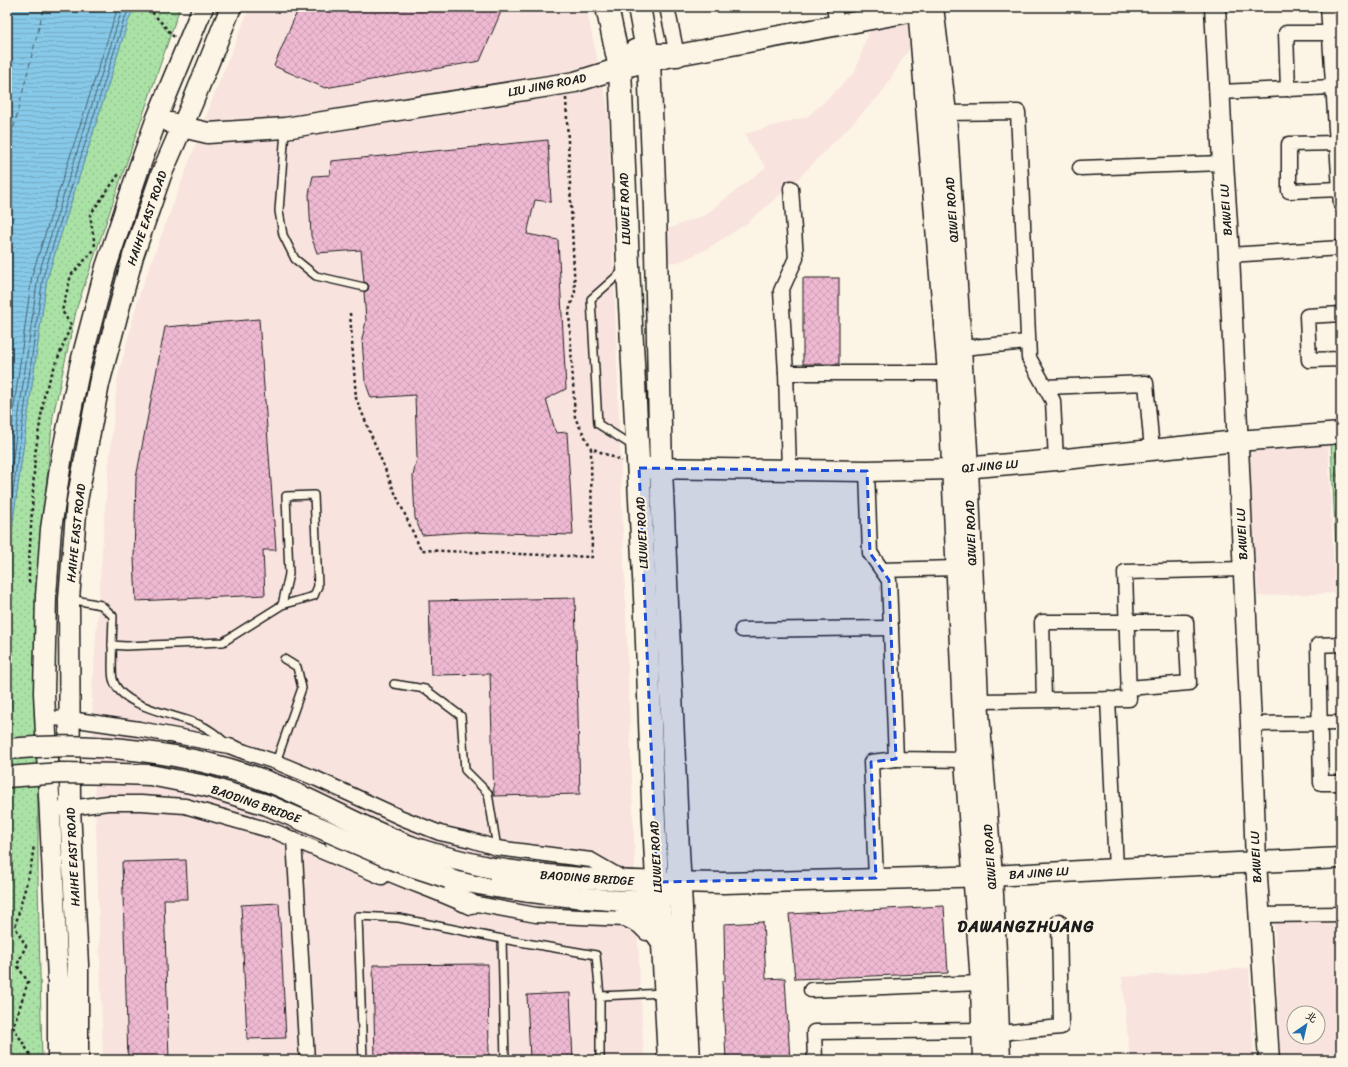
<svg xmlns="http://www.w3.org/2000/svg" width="1348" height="1067" viewBox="0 0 1348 1067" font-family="Sriracha,'LXGW WenKai TC',sans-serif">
<defs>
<pattern id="forest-firs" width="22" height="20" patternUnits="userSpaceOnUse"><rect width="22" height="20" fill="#aae2a6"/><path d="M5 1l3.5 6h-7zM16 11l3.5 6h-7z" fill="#92c18e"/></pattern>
<pattern id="park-dots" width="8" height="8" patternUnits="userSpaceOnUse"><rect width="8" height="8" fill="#aae2a6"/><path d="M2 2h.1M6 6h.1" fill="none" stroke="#92c18e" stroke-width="1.8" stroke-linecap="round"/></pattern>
<pattern id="water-rules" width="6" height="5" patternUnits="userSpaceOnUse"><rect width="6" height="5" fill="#87c9e8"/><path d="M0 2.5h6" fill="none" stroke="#74acc6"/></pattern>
<pattern id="building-cross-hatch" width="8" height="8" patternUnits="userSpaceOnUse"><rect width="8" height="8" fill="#efb9d2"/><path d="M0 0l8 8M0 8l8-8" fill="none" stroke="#cc9eb4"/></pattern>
</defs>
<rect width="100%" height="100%" fill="#fcf5e5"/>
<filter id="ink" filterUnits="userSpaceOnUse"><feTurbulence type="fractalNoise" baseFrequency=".025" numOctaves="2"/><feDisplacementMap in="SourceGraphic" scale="8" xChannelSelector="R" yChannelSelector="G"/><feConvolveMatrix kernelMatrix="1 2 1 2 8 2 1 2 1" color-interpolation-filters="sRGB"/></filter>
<g filter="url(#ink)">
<!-- built -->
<g fill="#f8e3df" fill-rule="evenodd">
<path d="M250 7H586L608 108 637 923 644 1060H103L92 693 106 497 117 381 139 295 221 77Z"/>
<path d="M888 7H943L904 56 882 93 799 178 746 224 707 249 679 262 665 263V230L705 215 766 167 748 142 745 134 808 116 824 102 855 72 868 34Z"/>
<path d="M1328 443 1335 593 1258 596 1248 447Z"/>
<path d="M1341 919V1060H1281L1274 920ZM1294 1013H1318V1037H1294Z"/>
<path d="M1249 968 1254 1060H1130L1122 977Z"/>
</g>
<!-- forest -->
<path fill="url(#forest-firs)" stroke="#637f61" d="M1341 441V594H1338L1331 442Z"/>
<!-- park -->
<path fill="url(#park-dots)" stroke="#637f61" d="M7 7H180L77 307 53 416 38 572V884L42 1060H7Z"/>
<!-- water -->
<g fill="url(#water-rules)" stroke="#5c8496">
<path d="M7 7H134L128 22 47 279 10 543 11 706 7 726Z"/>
<path d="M7 851 9 956 7 957Z"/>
</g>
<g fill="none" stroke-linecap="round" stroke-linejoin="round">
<!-- shore -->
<g stroke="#47616e" stroke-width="1">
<path d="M7 458 32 275 118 7"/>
<path d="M7 500 38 276 119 19 124 7"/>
<path d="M7 534 43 277 124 20 130 7"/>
</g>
<!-- ferry -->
<path stroke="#415963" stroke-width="1" stroke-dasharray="5 4" stroke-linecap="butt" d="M7 154 44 7"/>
</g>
<!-- building -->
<g fill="url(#building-cross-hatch)" stroke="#1c1c1c">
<path d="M299 7H503L480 61 325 88 274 66Z"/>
<path d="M548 140 551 202 535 200 527 234 558 240 566 389 546 399 556 433 567 432 573 535 465 532 422 535 415 518 413 476 417 458 415 395 371 398 365 381 362 339 366 321 364 292 368 290 369 286 367 283 364 282 361 250 317 253 311 236 309 194 313 176 330 175 331 161Z"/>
<rect x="803" y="278" width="36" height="86"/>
<path d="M259 319 276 550H263L265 595 136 601 134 558 136 478 165 327Z"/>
<path d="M575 598 580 794 494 796 490 674 431 675 429 601Z"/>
<path d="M186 860 188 899H164L169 1060H128L122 862Z"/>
<path d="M279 903 286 1038 247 1039 241 905Z"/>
<path d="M944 906 948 973 795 979 789 914Z"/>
<path d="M763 922 766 979 785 978 790 1060H726L722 981H725L724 924Z"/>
<path d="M488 964 489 1060H375L373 965Z"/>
<path d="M570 993 573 1060H530L527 995Z"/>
</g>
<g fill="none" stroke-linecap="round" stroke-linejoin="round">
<defs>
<g id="lane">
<path d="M285 130 279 211 283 235 295 259 316 276 364 287"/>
<path d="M625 269 591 299 598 424 633 446"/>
<path d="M70 599 101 605 113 616 112 645 126 646 223 642 282 605 314 596 318 586 314 495 286 496 289 574 282 605"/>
<path d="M112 645C113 654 111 671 113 679 120 707 174 714 198 724 209 728 217 735 226 743"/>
<path d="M394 684 425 689 461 716 465 770 488 793 497 848"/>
<path d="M276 762 302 688 297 667 284 659"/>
<path d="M502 939 505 1060"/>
<path d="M600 996V1060"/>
<path d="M363 1060 358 916 399 918 502 939 596 955 600 996 664 993"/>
</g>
<g id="street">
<path d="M667 7 677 55"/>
<path d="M834 7 837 26"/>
<path d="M1328 7 1341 205"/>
<path d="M1288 89 1286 33H1341"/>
<path d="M1220 92 1333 87"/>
<path d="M946 113 1018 112 1029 358 1053 401 1056 460"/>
<path d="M1337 143 1289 144V191L1341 189"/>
<path d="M1080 168 1223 163"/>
<path d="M1229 255 1341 248"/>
<path d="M1341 314 1307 316 1309 360 1341 359"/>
<path d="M961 348 1028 342"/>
<path d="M786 373H948"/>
<path d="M1045 387 1146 383 1152 450"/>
<path d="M789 470 786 373 781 291 796 258 791 188"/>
<path d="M867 471 870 553 889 580 896 759 965 760"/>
<path d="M882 570 956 568"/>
<path d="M742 630 891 628"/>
<path d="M1341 644 1318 645 1321 783H1341"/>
<path d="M1044 699 1042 622H1186L1189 683 1128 688"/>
<path d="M1108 699 1116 869"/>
<path d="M978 701 1129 699 1125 572 1244 569"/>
<path d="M45 718 70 719 139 729 229 746 245 752 276 762 317 779 402 818 440 833 471 840 497 848 591 860 624 879"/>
<path d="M1251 724 1341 723"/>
<path d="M62 809 108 803H141L185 806 276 832 382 877"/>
<path d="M294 839 307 1060"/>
<path d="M876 878 871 762 896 759"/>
<path d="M461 901 536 915 625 919 639 926 646 933"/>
<path d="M1259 915 1341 914"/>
<path d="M811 990 981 983"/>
<path d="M999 1033 1061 1027 1059 921"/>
<path d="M815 1060 814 1032 982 1030"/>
</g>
<g id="secondary">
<path d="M918 7 948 373 965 760 981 983 983 1060"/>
<path d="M933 7 946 113 961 348 968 468 978 701 992 876 996 952 1000 1060"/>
<path d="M1215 7 1223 163 1229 255 1251 724 1256 862 1269 1060"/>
<path d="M171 123 182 127 208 133 285 128 575 82 620 68 677 55 931 8"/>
<path d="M645 468 867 471 952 469 1056 460 1237 441 1341 433"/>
<path d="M335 840C375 871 425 882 470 904"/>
<path d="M492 868C568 880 646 882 724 883L992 876 1116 869 1341 858"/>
<path d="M448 878C494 888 539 894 586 898 609 900 634 903 657 900 662 899 668 896 673 892"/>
<path d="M619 901C638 911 651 926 663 944"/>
<path d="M58 1060V979L44 693 46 596 51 529 62 455 80 366 106 267 139 168 157 118 203 7"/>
<path d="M78 1060V965L70 809 69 599 77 501 99 384 133 256 161 175 192 104 231 7"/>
</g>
<g id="primary">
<path d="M607 7 620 68 628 266 646 616 653 801 658 900 663 944 669 1060"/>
<path d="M639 7 649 61 655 209 661 469 678 851 689 1060"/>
<path d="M635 51 647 55H677"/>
</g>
</defs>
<!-- lane casing -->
<use href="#lane" stroke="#1c1c1c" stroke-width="10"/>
<!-- street casing -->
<use href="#street" stroke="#1c1c1c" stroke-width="17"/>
<!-- secondary casing -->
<use href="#secondary" stroke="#1c1c1c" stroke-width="23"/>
<!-- primary casing -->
<use href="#primary" stroke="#1c1c1c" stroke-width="25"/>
<!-- path -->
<g stroke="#1c1c1c" stroke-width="2.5" stroke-dasharray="3 3" stroke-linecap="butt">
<path d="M152 7 151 11 174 37"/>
<path d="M566 98 575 292 569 311 575 418 591 448"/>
<path d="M95 246 90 215 119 174"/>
<path d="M350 313 356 398 392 486 421 550 592 557 591 448 622 461"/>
<path d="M29 583V563L35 455 45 391 71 325 62 311 71 275 94 250"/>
<path d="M29 1060 31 1056 13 1027 28 982 17 965 26 946 15 927 31 866 34 845"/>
</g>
<!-- lane -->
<use href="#lane" stroke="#fcf5e5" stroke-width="7"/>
<!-- street -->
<use href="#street" stroke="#fcf5e5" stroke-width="14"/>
<!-- secondary -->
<use href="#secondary" stroke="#fcf5e5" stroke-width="20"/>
<!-- primary -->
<use href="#primary" stroke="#fcf5e5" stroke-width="22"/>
<defs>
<g id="secondary-bridge">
<path d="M7 749C94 741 187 751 269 782 318 801 363 829 413 847 438 856 465 862 492 868"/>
<path d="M7 777 61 773 122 774 150 775 206 786 267 805 399 862 448 878"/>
</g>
</defs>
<!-- secondary-bridge casing -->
<use href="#secondary-bridge" stroke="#1c1c1c" stroke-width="23" stroke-linecap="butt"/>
<!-- secondary-bridge -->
<use href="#secondary-bridge" stroke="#fcf5e5" stroke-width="20"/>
</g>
</g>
<!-- marked area -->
<path fill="#1d4ed8" fill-opacity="0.2" stroke="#1d4ed8" stroke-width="3" stroke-dasharray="8 5" stroke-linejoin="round" d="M639 468 867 471 870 553 889 580 896 759 871 762 876 878 657 882Z"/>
<g text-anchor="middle" stroke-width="4" stroke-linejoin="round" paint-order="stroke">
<!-- street labels -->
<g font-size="12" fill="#1c1c1c" stroke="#fcf5e5">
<text transform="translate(547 85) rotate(-11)" y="4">LIU JING ROAD</text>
<text transform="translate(625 209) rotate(-92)" y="4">LIUWEI ROAD</text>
<text transform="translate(952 210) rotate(-94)" y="4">QIWEI ROAD</text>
<text transform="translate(1226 210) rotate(-94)" y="4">BAWEI LU</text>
<text transform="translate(147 218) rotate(-71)" y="4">HAIHE EAST ROAD</text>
<text transform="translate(990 466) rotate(-5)" y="4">QI JING LU</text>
<text transform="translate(76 533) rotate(-84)" y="4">HAIHE EAST ROAD</text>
<text transform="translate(642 533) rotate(-93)" y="4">LIUWEI ROAD</text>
<text transform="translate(971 533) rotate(-92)" y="4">QIWEI ROAD</text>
<text transform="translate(1242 534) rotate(-93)" y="4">BAWEI LU</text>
<text transform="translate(256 804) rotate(19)" y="4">BAODING BRIDGE</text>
<text transform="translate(73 857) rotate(-93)" y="4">HAIHE EAST ROAD</text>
<text transform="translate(656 857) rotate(-93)" y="4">LIUWEI ROAD</text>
<text transform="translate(990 857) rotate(-94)" y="4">QIWEI ROAD</text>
<text transform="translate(1256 857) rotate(-93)" y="4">BAWEI LU</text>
<text transform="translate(1039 873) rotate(-4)" y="4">BA JING LU</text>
<text transform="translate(587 878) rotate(4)" y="4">BAODING BRIDGE</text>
</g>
<!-- district labels -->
<g font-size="16" font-weight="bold" letter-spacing="1" fill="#1c1c1c" stroke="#fcf5e5">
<text x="1026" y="932">DAWANGZHUANG</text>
</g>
</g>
<!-- margin -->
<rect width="1348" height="1067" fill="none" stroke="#fcf5e5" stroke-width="24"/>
<rect x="12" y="12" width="1324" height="1043" fill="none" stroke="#1c1c1c" stroke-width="1.5" filter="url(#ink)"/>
<!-- north arrow -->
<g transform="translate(1306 1025) rotate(34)"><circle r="19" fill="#fcf5e5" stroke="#a29e95"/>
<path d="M0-3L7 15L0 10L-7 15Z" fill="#1f6fb2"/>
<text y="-6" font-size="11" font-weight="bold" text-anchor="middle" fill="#1c1c1c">北</text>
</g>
</svg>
